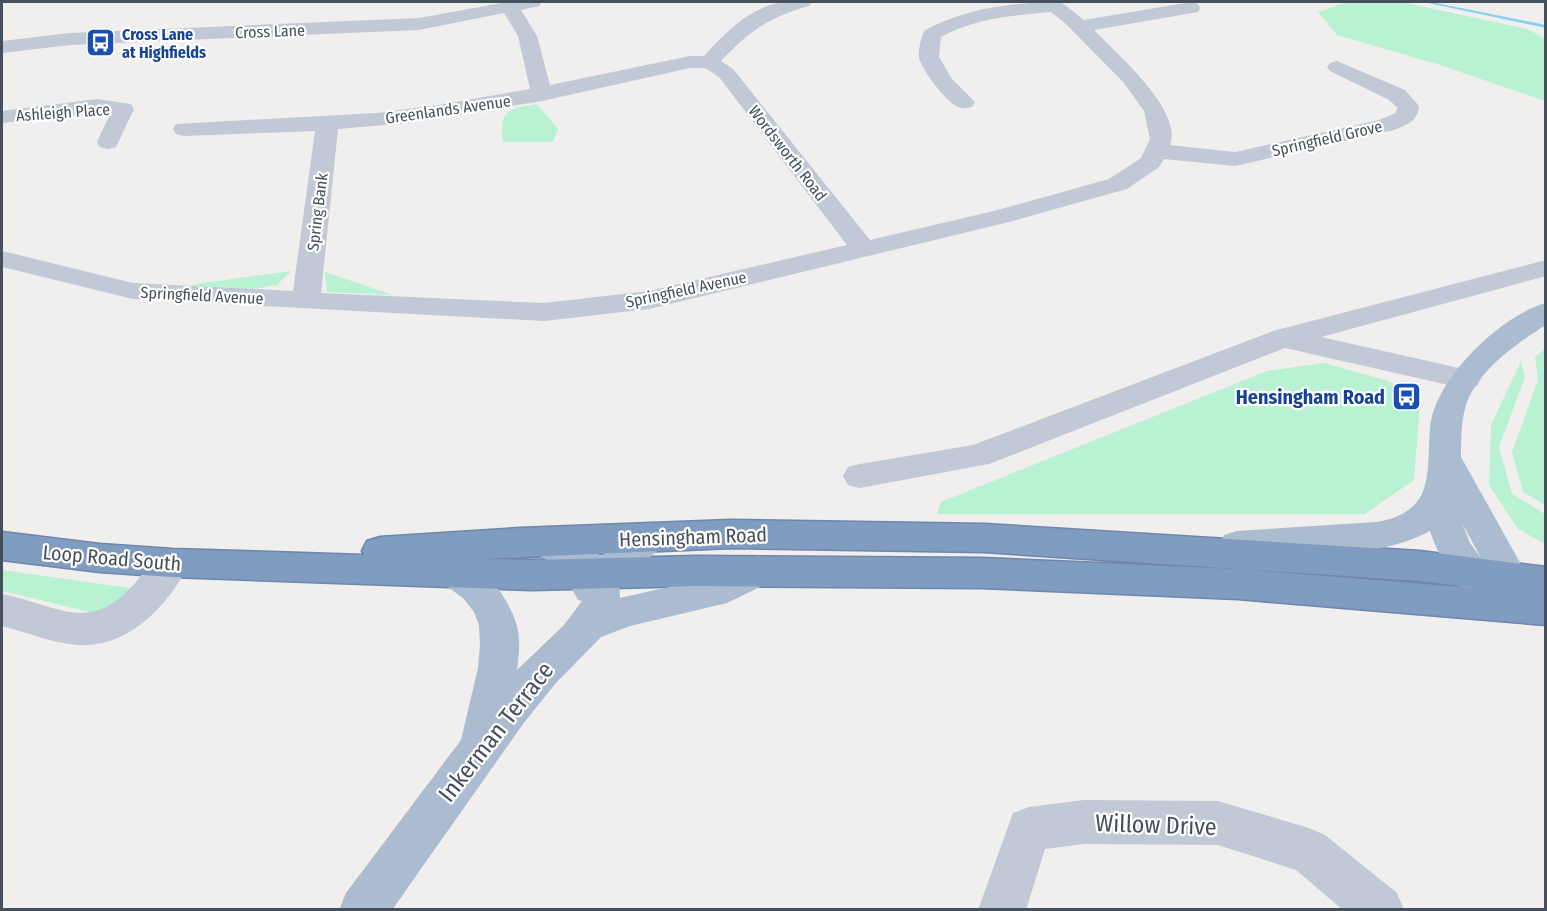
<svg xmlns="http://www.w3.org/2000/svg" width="1547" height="911" viewBox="0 0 1547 911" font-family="'Fira Sans Condensed',sans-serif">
<rect width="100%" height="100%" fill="#f1eeee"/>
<!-- green -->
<g fill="#b8f2d3">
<path d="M1347 2H1402L1527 29 1545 38V101L1440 65 1337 35 1318 12Z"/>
<path d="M537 104 558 129 553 142H503C499 109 508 109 537 104Z"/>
<path d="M291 271 277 285 249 290 188 285Z"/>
<path d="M325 272 393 295 327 292Z"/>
<path d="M1545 349V505L1523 492 1512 452 1538 380 1535 357Z"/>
<path d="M1521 361 1525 377 1499 447 1512 494 1545 514V544L1518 529 1489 485 1491 425Z"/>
<path d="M1324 363 1388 381 1420 402 1414 480 1365 514H937L941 502 1267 371Z"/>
<path d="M2 570 130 588 106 616 2 591Z"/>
</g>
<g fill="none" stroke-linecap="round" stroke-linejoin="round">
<!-- stream -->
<path fill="#82d3f3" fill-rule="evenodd" d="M1423 2H1431L1546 25V28Z"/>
<defs>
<path id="highway" d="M731 520 984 524 1420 551 1546 567V625L1238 599 981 588 695 586 532 590 172 577 100 572 2 560V532L100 544 172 549 364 555 362 551 367 541 380 537 520 528ZM731 548 984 552 1420 581 1474 588 1238 569 981 558 695 556 532 560 481 559Z"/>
</defs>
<!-- highway casing -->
<use href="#highway" stroke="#6d87ad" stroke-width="3"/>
<!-- minor -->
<g fill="#c0c9d5" fill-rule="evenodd">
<path d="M507 2H542L539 6 521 10 537 36 550 85 690 56H704C725 33 751 6 784 2 793 0 803 2 812 2L809 6C769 17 749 31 721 61L733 69 870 240 994 211 1109 179 1141 158 1150 139 1144 111 1124 83 1066 24 1051 12C1011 16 978 17 941 37L939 57 952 79 975 102 972 107C967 108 962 109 958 107 945 101 923 71 919 58 918 51 921 36 925 30 966 8 1015 2 1061 2L1084 20 1191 2 1198 4 1200 8 1198 12 1094 30C1116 53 1184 111 1170 145L1235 152 1379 120 1396 113 1397 107 1389 100 1330 71 1327 67 1330 63 1337 61 1405 90 1419 106C1417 122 1408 124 1394 130L1235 166 1164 159 1159 167 1127 189 1009 222 649 309 544 321 133 299 2 267V251L133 283 293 291 315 131 184 136 176 134 173 129 176 124 376 113 439 105 530 89 518 36 504 13 419 30 70 45 2 53V41L70 33 419 18ZM690 68H705L719 77 847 245 649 291 544 303 321 293 338 129 407 123 542 101Z"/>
<path d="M97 99 131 104 134 109 116 147 108 149 100 147 97 142 110 114 97 113 2 123V111Z"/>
<path d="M1546 260V276L1321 337 1477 372 1481 379 1477 386 1466 389 1285 348 989 464 860 488 848 485 843 476 848 467 860 464 973 445 1273 331Z"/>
<path d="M172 549 185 553 190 563C168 605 129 649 77 645 52 643 26 632 2 626V594C59 605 89 636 136 582 149 567 152 555 172 549Z"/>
<path d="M1084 800 1218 801 1309 828 1325 835 1397 893 1404 910H1343L1296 870 1218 845 1084 844 1045 849 1026 910H978L1013 813 1029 807Z"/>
</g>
<!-- major -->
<g fill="#abbbd0" fill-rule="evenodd">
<path d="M1546 303V325C1517 343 1480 369 1467 402 1461 419 1461 439 1461 457L1542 602 1536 613 1523 618 1510 613 1502 598 1488 603C1457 593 1440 560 1430 531 1376 560 1297 555 1237 559L1224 555 1219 545 1224 535 1237 531 1376 522C1392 520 1410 513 1419 499 1432 481 1427 443 1431 421 1439 376 1501 315 1546 303ZM1462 523 1481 558 1470 543Z"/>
<path d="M649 523 662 527 667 537 662 547 619 584 620 598 708 578 759 556 772 561 777 571 772 581 727 603 630 626 601 637 555 684 523 724 392 910H339L346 893 461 740 478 668 480 646 479 625 474 612 463 598 441 582 436 572 441 562C445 560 451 557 454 557 482 558 509 600 516 623 521 638 519 655 517 670L564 625 582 601 578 600 572 589 577 578C561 565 536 559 527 541L532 531C536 530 542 527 546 527 562 529 589 546 601 556L636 527Z"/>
</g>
<!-- highway -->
<use href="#highway" fill="#819cc1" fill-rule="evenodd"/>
</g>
<!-- icons -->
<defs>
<symbol id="bus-square" viewBox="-11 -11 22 22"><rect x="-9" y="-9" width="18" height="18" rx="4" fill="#1a4fb4" stroke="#fff"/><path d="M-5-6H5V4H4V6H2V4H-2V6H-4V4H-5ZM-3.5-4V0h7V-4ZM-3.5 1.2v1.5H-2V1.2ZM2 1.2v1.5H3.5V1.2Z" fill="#fff"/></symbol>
</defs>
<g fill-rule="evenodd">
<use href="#bus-square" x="84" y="26" width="33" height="33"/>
<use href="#bus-square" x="1390" y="380" width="33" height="33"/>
</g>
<g text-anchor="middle" stroke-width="4.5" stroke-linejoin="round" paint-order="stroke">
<!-- far-street labels -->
<g font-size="16" fill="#45505d" stroke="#fff">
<text transform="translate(270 31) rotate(-2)" y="6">Cross Lane</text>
<text transform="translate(448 109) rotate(-8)" y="6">Greenlands Avenue</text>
<text transform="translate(63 112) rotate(-4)" y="6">Ashleigh Place</text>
<text transform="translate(1327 138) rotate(-13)" y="6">Springfield Grove</text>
<text transform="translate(788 153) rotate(52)" y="6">Wordsworth Road</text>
<text transform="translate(317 212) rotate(-83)" y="6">Spring Bank</text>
<text transform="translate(686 289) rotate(-12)" y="6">Springfield Avenue</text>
<text transform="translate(202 295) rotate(3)" y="6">Springfield Avenue</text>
</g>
<!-- far-transit labels -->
<g font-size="16" font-weight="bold" fill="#164399" stroke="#fff" text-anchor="start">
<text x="122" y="40">Cross Lane<tspan x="122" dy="18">at Highfields</tspan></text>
</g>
<!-- transit labels -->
<g font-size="20" font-weight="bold" fill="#164399" stroke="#fff" text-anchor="end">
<text x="1385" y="404">Hensingham Road</text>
</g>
<!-- street labels -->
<g font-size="20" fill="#45505d" stroke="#fff">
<text transform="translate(693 537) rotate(-2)" y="7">Hensingham Road</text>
<text transform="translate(112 558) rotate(5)" y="7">Loop Road South</text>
</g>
<!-- near-street labels -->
<g font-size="24" fill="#45505d" stroke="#fff">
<text transform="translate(496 732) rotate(-52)" y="8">Inkerman Terrace</text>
<text transform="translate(1156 825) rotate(2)" y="8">Willow Drive</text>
</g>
</g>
<!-- border -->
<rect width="1547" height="911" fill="none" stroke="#45505d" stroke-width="6"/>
</svg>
